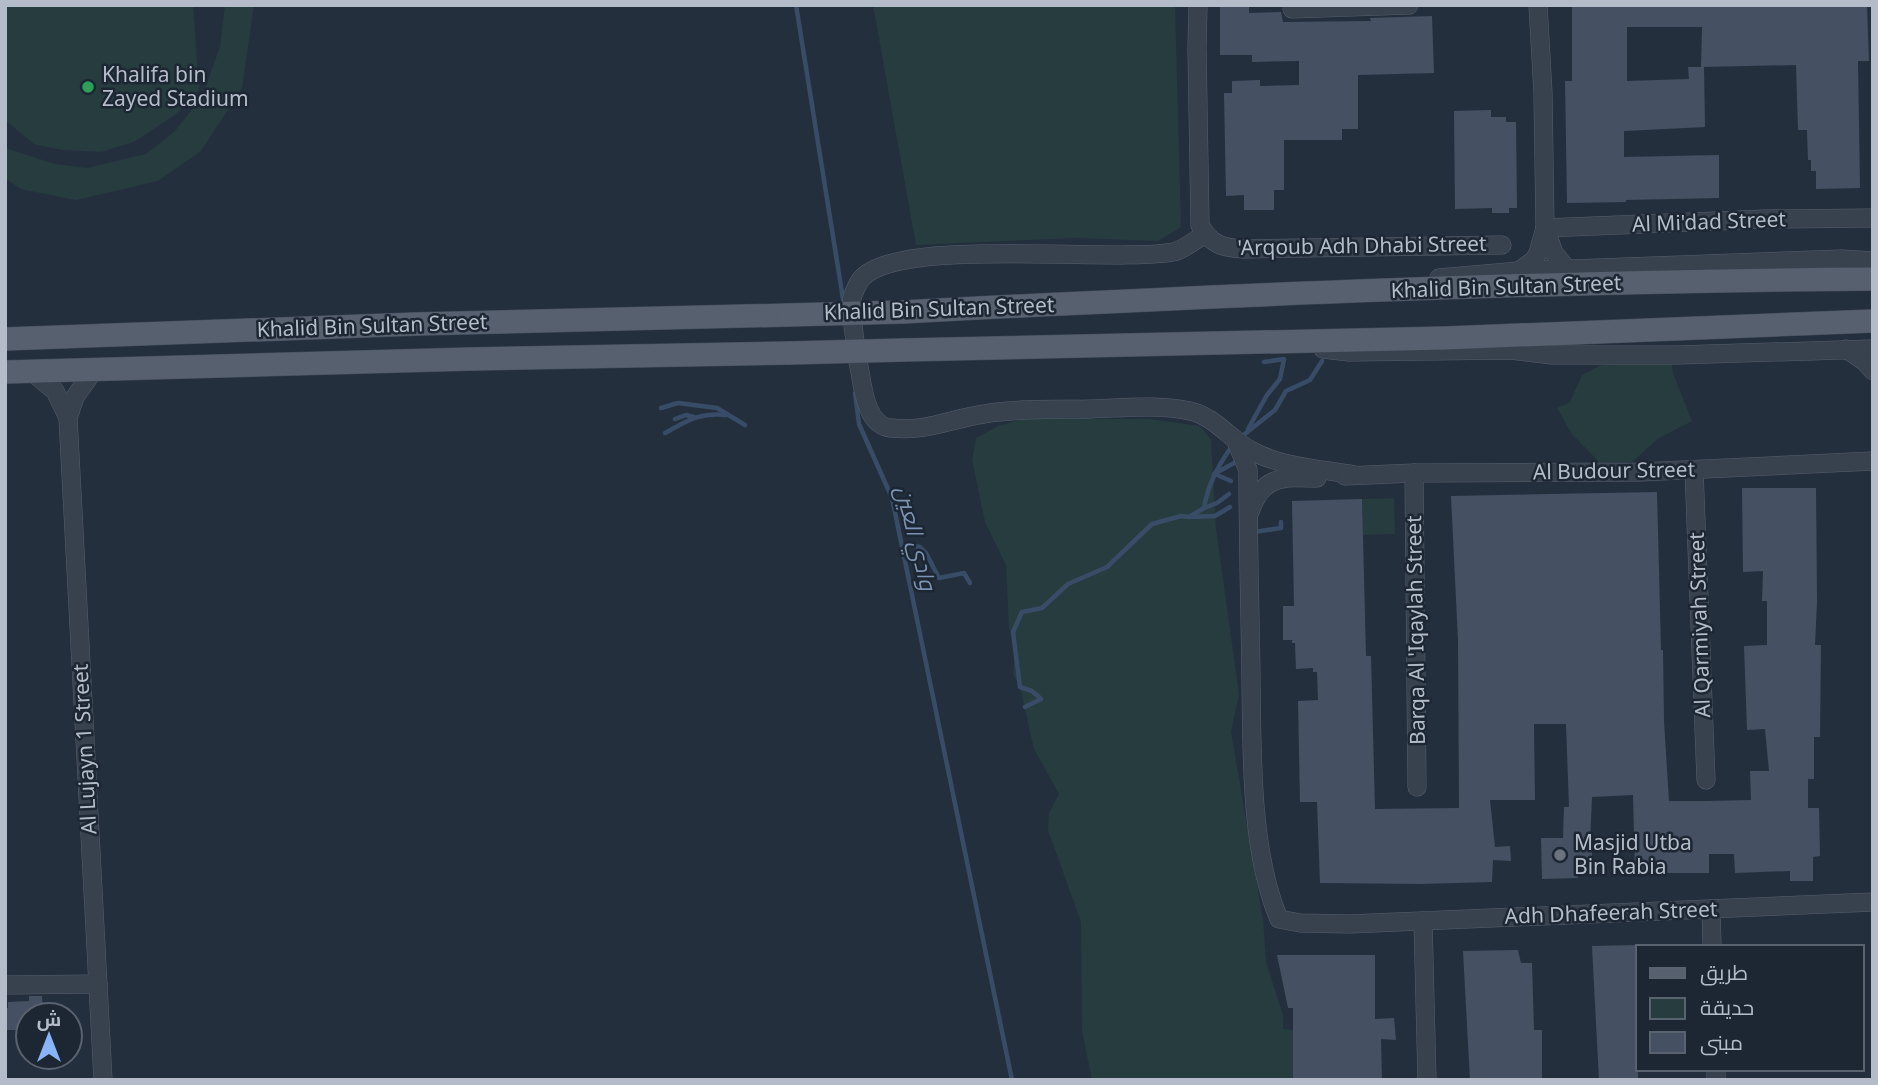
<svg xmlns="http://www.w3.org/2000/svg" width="1878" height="1085" viewBox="0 0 1878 1085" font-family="'Noto Sans',Cairo,sans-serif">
<rect width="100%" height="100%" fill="#242f3e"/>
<!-- green -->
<g fill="#263c3f">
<path d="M5 5H193L199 90 176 114 134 142 101 152 62 150 34 144 5 120Z"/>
<path d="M225 5H254L242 88 201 151 158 181 76 200 21 189 5 178V148L55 164 87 168 146 154 174 132 201 99 220 47Z"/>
<path d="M873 5H1175L1181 227 1158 241 1075 238 916 245Z"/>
<path d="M1620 364H1672L1673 373 1692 421 1659 438 1632 462 1600 463 1572 434 1557 408 1570 402 1582 375 1602 365Z"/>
<path d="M1023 419H1149L1200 426 1211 440 1216 529 1239 694 1231 732 1263 919 1266 962 1283 1015V1029L1293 1030V1080H1092L1082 1030 1081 922 1048 830 1049 813 1059 794 1034 749 1020 687 1013 674 1015 650 1009 627 1006 565 985 522 972 460 976 438 998 426Z"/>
<path d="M1394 498 1395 534 1363 535 1362 499Z"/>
</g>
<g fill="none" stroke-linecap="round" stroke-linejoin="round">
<!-- stream -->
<g stroke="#394c67" stroke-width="4.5">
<path d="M796 5 844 305"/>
<path d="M855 393 859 424 892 498 1012 1080"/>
<path d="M661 408 678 403 717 408 745 425"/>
<path d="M675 419 686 415 694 417"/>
<path d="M1248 429 1267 395 1280 379 1284 359 1264 362"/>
<path d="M665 433C687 421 700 412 726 415"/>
<path d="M1241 437 1275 410 1286 391 1310 380 1322 361"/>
<path d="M1214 474 1236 462"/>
<path d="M1215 474 1231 481"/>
<path d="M1204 508 1217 503 1229 494"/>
<path d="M1189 517 1215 516 1230 507"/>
<path d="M1254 532 1281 528V522"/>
<path d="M902 547 908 545 920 547 926 553 939 578 964 573 970 583"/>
<path d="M1025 707 1041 699 1032 691 1020 687 1013 632 1022 612 1042 608 1068 584 1107 567 1152 524 1181 516 1189 517 1204 508C1208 484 1218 466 1232 446"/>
</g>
</g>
<!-- building -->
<g fill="#455162">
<path d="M1220 5H1249V13L1281 12 1283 22 1371 21 1370 18 1432 16 1434 73 1358 75V129H1342V140H1284V190H1274V210H1244V195L1226 196 1224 93H1232V81L1260 80V86L1299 85V61L1252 62V55H1220Z"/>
<path d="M1572 5H1867L1869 61H1858L1860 188 1816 189V171H1811V160H1808L1807 130H1798L1796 65 1701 67 1702 27H1627V81L1689 79 1688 67H1704L1705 127 1624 131V157L1719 155V198L1626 200V202L1567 203 1565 81H1572Z"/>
<path d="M1491 110V117H1506V122H1516L1517 208H1509V213H1492V208L1455 209 1454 111Z"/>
<path d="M1742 488H1816L1817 602 1815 645H1821L1820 737H1814V779H1808V808H1819L1820 856 1813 857V881H1790V871L1735 873 1734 854H1709V873H1635L1633 795 1592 797 1590 843H1592V867H1578V878L1542 879 1541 838H1563L1564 807H1569L1566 724H1534L1535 800H1490L1495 847 1510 846 1511 861 1493 860 1492 882 1421 884 1320 883 1317 802H1300L1298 701 1318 700 1317 672H1313V668L1296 669 1295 643H1292V640H1283V606H1294L1292 501 1362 499 1366 656H1371L1375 809 1459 808 1458 640 1451 496 1657 492 1661 650H1663L1664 721 1669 801H1707L1751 800 1750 771H1769L1765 729 1747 730 1744 646 1767 645V601H1762L1763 571 1743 572Z"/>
<path d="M1638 945V1080H1599L1592 946Z"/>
<path d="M1518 950 1521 963H1532L1534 1030H1542V1080H1470L1463 951Z"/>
<path d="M1277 955H1375V1019L1394 1018 1396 1040 1381 1039 1382 1080H1293V1008H1288Z"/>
<path d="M29 996H42L43 1015H22L23 1030H5V1008H8V1002L29 1001Z"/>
</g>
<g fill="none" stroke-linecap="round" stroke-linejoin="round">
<defs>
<g id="minor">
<path d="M1198 5 1197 48 1200 225C1211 245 1223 248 1244 249L1502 245"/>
<path d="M1292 9 1409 5"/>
<path d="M1545 228 1765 219 1873 218"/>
<path d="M1545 228 1554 253 1567 269"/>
<path d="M1205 234C1195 240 1184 250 1173 252 1111 263 897 236 861 279 858 283 853 294 852 298 850 312 857 357 860 372 863 390 867 426 891 428 927 432 950 419 984 414 1018 408 1055 410 1090 409 1122 408 1158 404 1190 411 1214 416 1231 440 1252 451 1282 467 1321 469 1355 475"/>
<path d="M1519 271 1534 260 1538 253 1545 228 1543 93 1538 5"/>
<path d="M1439 278 1519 271 1842 259 1873 261"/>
<path d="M1323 349 1349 352 1511 350 1552 355H1677L1873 349"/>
<path d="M1846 349 1864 361 1873 371"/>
<path d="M32 372 55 391 68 418 103 1080"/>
<path d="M68 418 75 397 94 370"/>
<path d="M1236 441 1248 470C1248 539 1250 608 1251 677 1252 751 1250 852 1279 919L1300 923 1350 924 1873 902"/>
<path d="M1694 470 1706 780"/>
<path d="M1414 473 1417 787"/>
<path d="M1345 476 1414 473 1640 472 1873 461"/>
<path d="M1250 512C1262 475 1284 477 1317 478"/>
<path d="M1711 909 1712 947"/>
<path d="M1423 921 1427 1080"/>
<path d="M5 985 98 984"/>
<path d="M1716 1069V1080"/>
</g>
<g id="major">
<path d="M902 312C1226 295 1549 281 1873 279"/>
<path d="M5 339 416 324 788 315"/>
<path d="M903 350 1446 338 1873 321"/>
<path d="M5 372 471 359 790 353"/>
</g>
</defs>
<!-- minor casing -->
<use href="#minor" stroke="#565f6c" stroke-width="19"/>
<!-- major casing -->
<use href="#major" stroke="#414a57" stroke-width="24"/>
<!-- minor -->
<use href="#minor" stroke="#38414e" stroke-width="18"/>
<!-- major -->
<use href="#major" stroke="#56606e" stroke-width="23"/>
<defs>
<g id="major-bridge">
<path d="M788 315 902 312"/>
<path d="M790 353 903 350"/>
</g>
</defs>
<!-- major-bridge casing -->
<use href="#major-bridge" stroke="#414a57" stroke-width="24" stroke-linecap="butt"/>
<!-- major-bridge -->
<use href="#major-bridge" stroke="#56606e" stroke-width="23"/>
</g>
<!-- markers -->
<circle fill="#2e9e5b" stroke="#1d2633" stroke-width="2.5" cx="88" cy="87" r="7"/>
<circle fill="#6b7280" stroke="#1d2633" stroke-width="2.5" cx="1560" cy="855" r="7"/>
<g text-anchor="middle" stroke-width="5" stroke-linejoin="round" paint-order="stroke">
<!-- poi labels -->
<g font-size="21" fill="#b4bcc9" stroke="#1d2633" text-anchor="start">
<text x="102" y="82">Khalifa bin<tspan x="102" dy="24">Zayed Stadium</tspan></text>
<text x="1574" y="850">Masjid Utba<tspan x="1574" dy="24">Bin Rabia</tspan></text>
</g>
<!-- street labels -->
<g font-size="21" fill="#b4bcc9" stroke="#1d2633">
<text transform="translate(1709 222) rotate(-2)" y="7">Al Mi'dad Street</text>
<text transform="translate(1362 246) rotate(-1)" y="7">'Arqoub Adh Dhabi Street</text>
<text transform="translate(1506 287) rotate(-2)" y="7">Khalid Bin Sultan Street</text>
<text transform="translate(939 309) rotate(-2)" y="7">Khalid Bin Sultan Street</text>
<text transform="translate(372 326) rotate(-2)" y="7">Khalid Bin Sultan Street</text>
<text transform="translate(1614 471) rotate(-1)" y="7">Al Budour Street</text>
<text transform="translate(1700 625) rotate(-92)" y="7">Al Qarmiyah Street</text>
<text transform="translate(1416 630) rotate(-91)" y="7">Barqa Al 'Iqaylah Street</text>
<text transform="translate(85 749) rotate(-93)" y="7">Al Lujayn 1 Street</text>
<text transform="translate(1611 913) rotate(-2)" y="7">Adh Dhafeerah Street</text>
</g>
<!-- water labels -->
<g font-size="23" font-style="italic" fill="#7c92b1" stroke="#1d2633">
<text transform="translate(916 538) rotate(76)" y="8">وادي العين</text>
</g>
</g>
<!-- border -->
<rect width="1878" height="1085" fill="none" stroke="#b4bcc9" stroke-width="14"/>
<!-- legend -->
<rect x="1636" y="945" width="228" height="126" fill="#1d2633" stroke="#59626f" stroke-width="2"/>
<rect x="1650" y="968" width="35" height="10" fill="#56606e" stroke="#59626f" stroke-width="2"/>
<text x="1700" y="980" font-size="21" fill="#b4bcc9">طريق</text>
<rect x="1650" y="998" width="35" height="21" fill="#263c3f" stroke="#59626f" stroke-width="2"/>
<text x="1700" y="1015" font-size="21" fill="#b4bcc9">حديقة</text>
<rect x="1650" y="1032" width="35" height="21" fill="#455162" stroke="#59626f" stroke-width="2"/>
<text x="1700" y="1050" font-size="21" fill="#b4bcc9">مبنى</text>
<!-- north arrow -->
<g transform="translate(49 1036)"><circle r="33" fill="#1d2633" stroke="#59626f" stroke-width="2"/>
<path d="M0-5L12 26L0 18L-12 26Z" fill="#8ab4f8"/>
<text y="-10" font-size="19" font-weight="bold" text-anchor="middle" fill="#b4bcc9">ش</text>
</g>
</svg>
